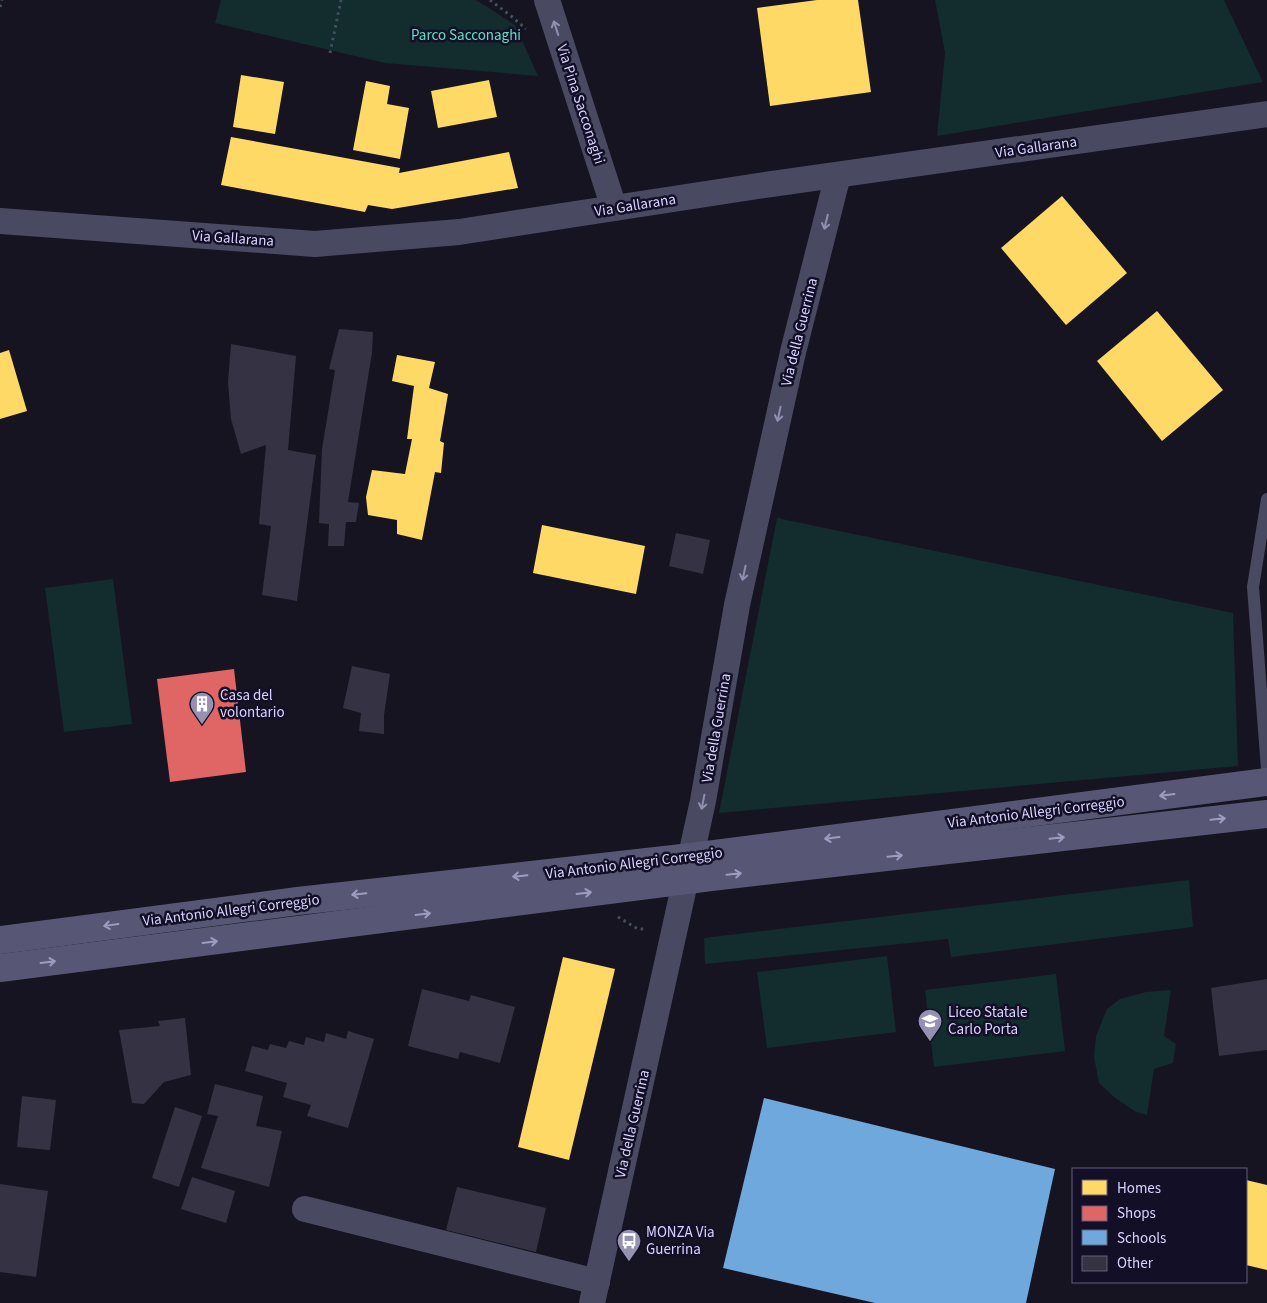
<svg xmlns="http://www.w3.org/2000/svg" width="1267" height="1303" viewBox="0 0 1267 1303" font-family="'Source Sans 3',sans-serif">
<rect width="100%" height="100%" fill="#161421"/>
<!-- green -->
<g fill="#132c2d">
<path d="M221 0H475L486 6 515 25 538 76 385 63 215 23Z"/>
<path d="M935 0H1224L1263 82 937 136 945 53Z"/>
<path d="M777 518 1233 613 1238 766 719 813Z"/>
<path d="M113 579 132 724 64 732 45 588Z"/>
<path d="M1189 880 1193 927 951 957 948 939 705 964 704 938Z"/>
<path d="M887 956 896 1032 767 1048 757 972Z"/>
<path d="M1056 974 1065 1051 934 1067 925 990Z"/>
<path d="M1171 990 1164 1036 1176 1044 1173 1063 1154 1069 1147 1115 1136 1112 1114 1097 1099 1083 1094 1057 1096 1036 1107 1009 1120 999 1146 992Z"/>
</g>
<!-- homes -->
<g fill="#ffd966">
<path d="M817 0H858L871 92 770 106 757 8Z"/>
<path d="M241 75 284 82 275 134 233 127Z"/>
<path d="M489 80 497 117 438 128 431 91Z"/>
<path d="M366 81 390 86 387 104 409 108 400 159 353 150Z"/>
<path d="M231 137 400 168 399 173 509 152 518 188 392 209 368 205 365 212 221 185Z"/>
<path d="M1062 196 1127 273 1066 325 1001 248Z"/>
<path d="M1157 311 1223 390 1162 441 1097 361Z"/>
<path d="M9 350 27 411 0 419V353Z"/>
<path d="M397 355 435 362 429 388 448 394 440 441 444 443 441 473 435 472 422 540 397 534V520L368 515 366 497 372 470 405 474 412 439H407L414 386 392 381Z"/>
<path d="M542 525 645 546 636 594 533 573Z"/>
<path d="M563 957 615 969 569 1160 518 1147Z"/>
<path d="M1246 1180 1267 1185V1270L1246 1265Z"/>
</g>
<!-- shops -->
<path fill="#e06666" d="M234 669 246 772 170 782 157 679Z"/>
<!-- schools -->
<path fill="#6fa8dc" d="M764 1098 1055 1169 1026 1303H875L723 1268Z"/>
<!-- building -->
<g fill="#343243">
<path d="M339 329 373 332 372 353 369 371 348 502 359 503 356 522H346L344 546H328L329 524 319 523 322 449 335 370 329 369Z"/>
<path d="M231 344 296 356 288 450 316 455 297 601 262 595 271 526 259 524 266 445 241 454 231 419 228 382Z"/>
<path d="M676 533 710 540 703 574 669 566Z"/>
<path d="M352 666 390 674 384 715V734L359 731 361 713 343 708Z"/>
<path d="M1267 979V1050L1219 1056 1211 988Z"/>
<path d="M422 989 469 1001 471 995 515 1007 500 1063 460 1052 458 1059 408 1046Z"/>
<path d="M185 1018 191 1075 164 1082 144 1104 132 1103 119 1030 160 1026 158 1021Z"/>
<path d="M348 1031 374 1039 348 1128 307 1116 311 1105 283 1097 287 1083 245 1071 252 1046 268 1050 270 1044 286 1048 289 1041 304 1045 306 1037 324 1042 326 1033 346 1039Z"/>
<path d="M215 1084 263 1096 256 1126 282 1131 269 1187 201 1168 218 1116 207 1114Z"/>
<path d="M22 1096 56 1100 50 1150 17 1147Z"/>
<path d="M175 1107 202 1116 179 1187 152 1178Z"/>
<path d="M192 1177 235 1191 226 1223 181 1209Z"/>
<path d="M0 1184 48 1191 36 1277 0 1272Z"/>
<path d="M457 1187 546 1208 536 1252 446 1230Z"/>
</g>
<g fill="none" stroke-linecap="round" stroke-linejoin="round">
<!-- path -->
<g stroke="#44505f" stroke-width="3" stroke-dasharray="2.5 4" stroke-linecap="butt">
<path d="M490 0 511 16 526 29"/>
<path d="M0 7 2 0"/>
<path d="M330 53 341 0"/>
<path d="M618 917 638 929H646"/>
</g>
<!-- lane -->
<path stroke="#4a4962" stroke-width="12" d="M1267 499 1253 587 1267 769"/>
<!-- street -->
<g stroke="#4a4962" stroke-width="26">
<path d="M547 0 614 208"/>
<path d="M0 221 315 244 459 232 758 186 1267 114"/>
<path d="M305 1209 597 1282"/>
<path d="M592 1303 703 801 737 605 793 352 838 175"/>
</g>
<!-- secondary -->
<g stroke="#575674" stroke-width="28">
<path d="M0 940 298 901 691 857 1267 782"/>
<path d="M0 968 711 877 1267 814"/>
</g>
</g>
<!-- one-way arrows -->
<defs><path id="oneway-shaft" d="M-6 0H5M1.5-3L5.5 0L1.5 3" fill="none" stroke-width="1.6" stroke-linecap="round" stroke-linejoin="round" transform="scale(1.25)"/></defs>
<g stroke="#928eb0">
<use href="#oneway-shaft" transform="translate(556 28) rotate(-108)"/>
<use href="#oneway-shaft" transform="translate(826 222) rotate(104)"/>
<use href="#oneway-shaft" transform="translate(779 414) rotate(102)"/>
<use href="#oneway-shaft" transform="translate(744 573) rotate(102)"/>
<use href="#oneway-shaft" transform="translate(703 802) rotate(101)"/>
</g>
<g stroke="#9e9bc0">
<use href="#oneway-shaft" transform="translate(1167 795) rotate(173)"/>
<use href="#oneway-shaft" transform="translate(1218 819) rotate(-6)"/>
<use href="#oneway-shaft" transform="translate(832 838) rotate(173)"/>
<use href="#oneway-shaft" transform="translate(1057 838) rotate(-6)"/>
<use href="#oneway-shaft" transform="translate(895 856) rotate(-6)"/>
<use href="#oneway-shaft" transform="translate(734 874) rotate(-6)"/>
<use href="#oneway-shaft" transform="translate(520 876) rotate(174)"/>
<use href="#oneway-shaft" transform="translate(584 893) rotate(-7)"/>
<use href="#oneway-shaft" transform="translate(359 894) rotate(174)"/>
<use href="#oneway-shaft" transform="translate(423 914) rotate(-7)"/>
<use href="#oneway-shaft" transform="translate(111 925) rotate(172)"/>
<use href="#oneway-shaft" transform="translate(210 942) rotate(-7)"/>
<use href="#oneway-shaft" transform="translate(48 962) rotate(-7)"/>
</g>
<!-- icons -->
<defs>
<symbol id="building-pin" viewBox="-11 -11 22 30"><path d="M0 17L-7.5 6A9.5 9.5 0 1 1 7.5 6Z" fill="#9591b1" stroke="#130f26"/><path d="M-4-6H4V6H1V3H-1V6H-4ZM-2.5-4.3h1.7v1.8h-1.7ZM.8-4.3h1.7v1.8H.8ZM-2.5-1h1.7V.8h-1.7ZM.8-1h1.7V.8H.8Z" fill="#fff"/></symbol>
<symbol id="school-pin" viewBox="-11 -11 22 30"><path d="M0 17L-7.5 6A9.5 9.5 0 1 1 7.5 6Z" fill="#9591b1" stroke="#130f26"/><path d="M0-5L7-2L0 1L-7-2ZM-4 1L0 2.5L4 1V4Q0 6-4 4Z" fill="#fff"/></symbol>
<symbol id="bus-pin" viewBox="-11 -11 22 30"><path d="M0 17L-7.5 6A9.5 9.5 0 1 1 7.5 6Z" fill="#9591b1" stroke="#130f26"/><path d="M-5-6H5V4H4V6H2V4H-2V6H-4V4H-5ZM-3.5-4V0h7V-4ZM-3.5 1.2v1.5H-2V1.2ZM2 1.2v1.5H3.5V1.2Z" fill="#fff"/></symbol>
</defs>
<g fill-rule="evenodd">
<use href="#building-pin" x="188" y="690" width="28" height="38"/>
<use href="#school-pin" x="916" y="1007" width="28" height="38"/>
<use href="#bus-pin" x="615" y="1227" width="28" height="38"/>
</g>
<g text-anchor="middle" stroke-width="5" stroke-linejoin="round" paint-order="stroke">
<!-- park labels -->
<g font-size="15" fill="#5fe0c0" stroke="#130f26">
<text x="466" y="40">Parco Sacconaghi</text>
</g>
<!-- street labels -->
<g font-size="15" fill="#d9d4ff" stroke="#130f26">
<text transform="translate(581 104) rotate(72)" y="5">Via Pina Sacconaghi</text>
<text transform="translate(1036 147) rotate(-8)" y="5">Via Gallarana</text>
<text transform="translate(635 205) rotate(-9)" y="5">Via Gallarana</text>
<text transform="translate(233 238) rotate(4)" y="5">Via Gallarana</text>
<text transform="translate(799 332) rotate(-76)" y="5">Via della Guerrina</text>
<text transform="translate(716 728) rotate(-80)" y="5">Via della Guerrina</text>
<text transform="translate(1036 812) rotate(-7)" y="5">Via Antonio Allegri Correggio</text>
<text transform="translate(634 863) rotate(-7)" y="5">Via Antonio Allegri Correggio</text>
<text transform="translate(231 910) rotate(-7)" y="5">Via Antonio Allegri Correggio</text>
<text transform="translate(632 1124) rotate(-77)" y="5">Via della Guerrina</text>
</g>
<!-- poi labels -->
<g font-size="15" fill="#d9d4ff" stroke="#130f26" text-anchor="start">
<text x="220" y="700">Casa del<tspan x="220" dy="17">volontario</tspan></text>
<text x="948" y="1017">Liceo Statale<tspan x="948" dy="17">Carlo Porta</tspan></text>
<text x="646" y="1237">MONZA Via<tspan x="646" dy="17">Guerrina</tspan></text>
</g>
</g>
<!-- legend -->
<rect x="1072" y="1168" width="175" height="115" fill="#130f26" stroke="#625e7d"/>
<rect x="1082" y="1180" width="25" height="15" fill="#ffd966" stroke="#625e7d"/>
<text x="1117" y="1193" font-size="15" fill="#d9d4ff">Homes</text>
<rect x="1082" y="1206" width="25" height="15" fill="#e06666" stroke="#625e7d"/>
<text x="1117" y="1218" font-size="15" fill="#d9d4ff">Shops</text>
<rect x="1082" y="1230" width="25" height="15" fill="#6fa8dc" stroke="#625e7d"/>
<text x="1117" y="1243" font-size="15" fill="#d9d4ff">Schools</text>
<rect x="1082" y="1256" width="25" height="15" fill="#343243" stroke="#625e7d"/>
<text x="1117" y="1268" font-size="15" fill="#d9d4ff">Other</text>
</svg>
